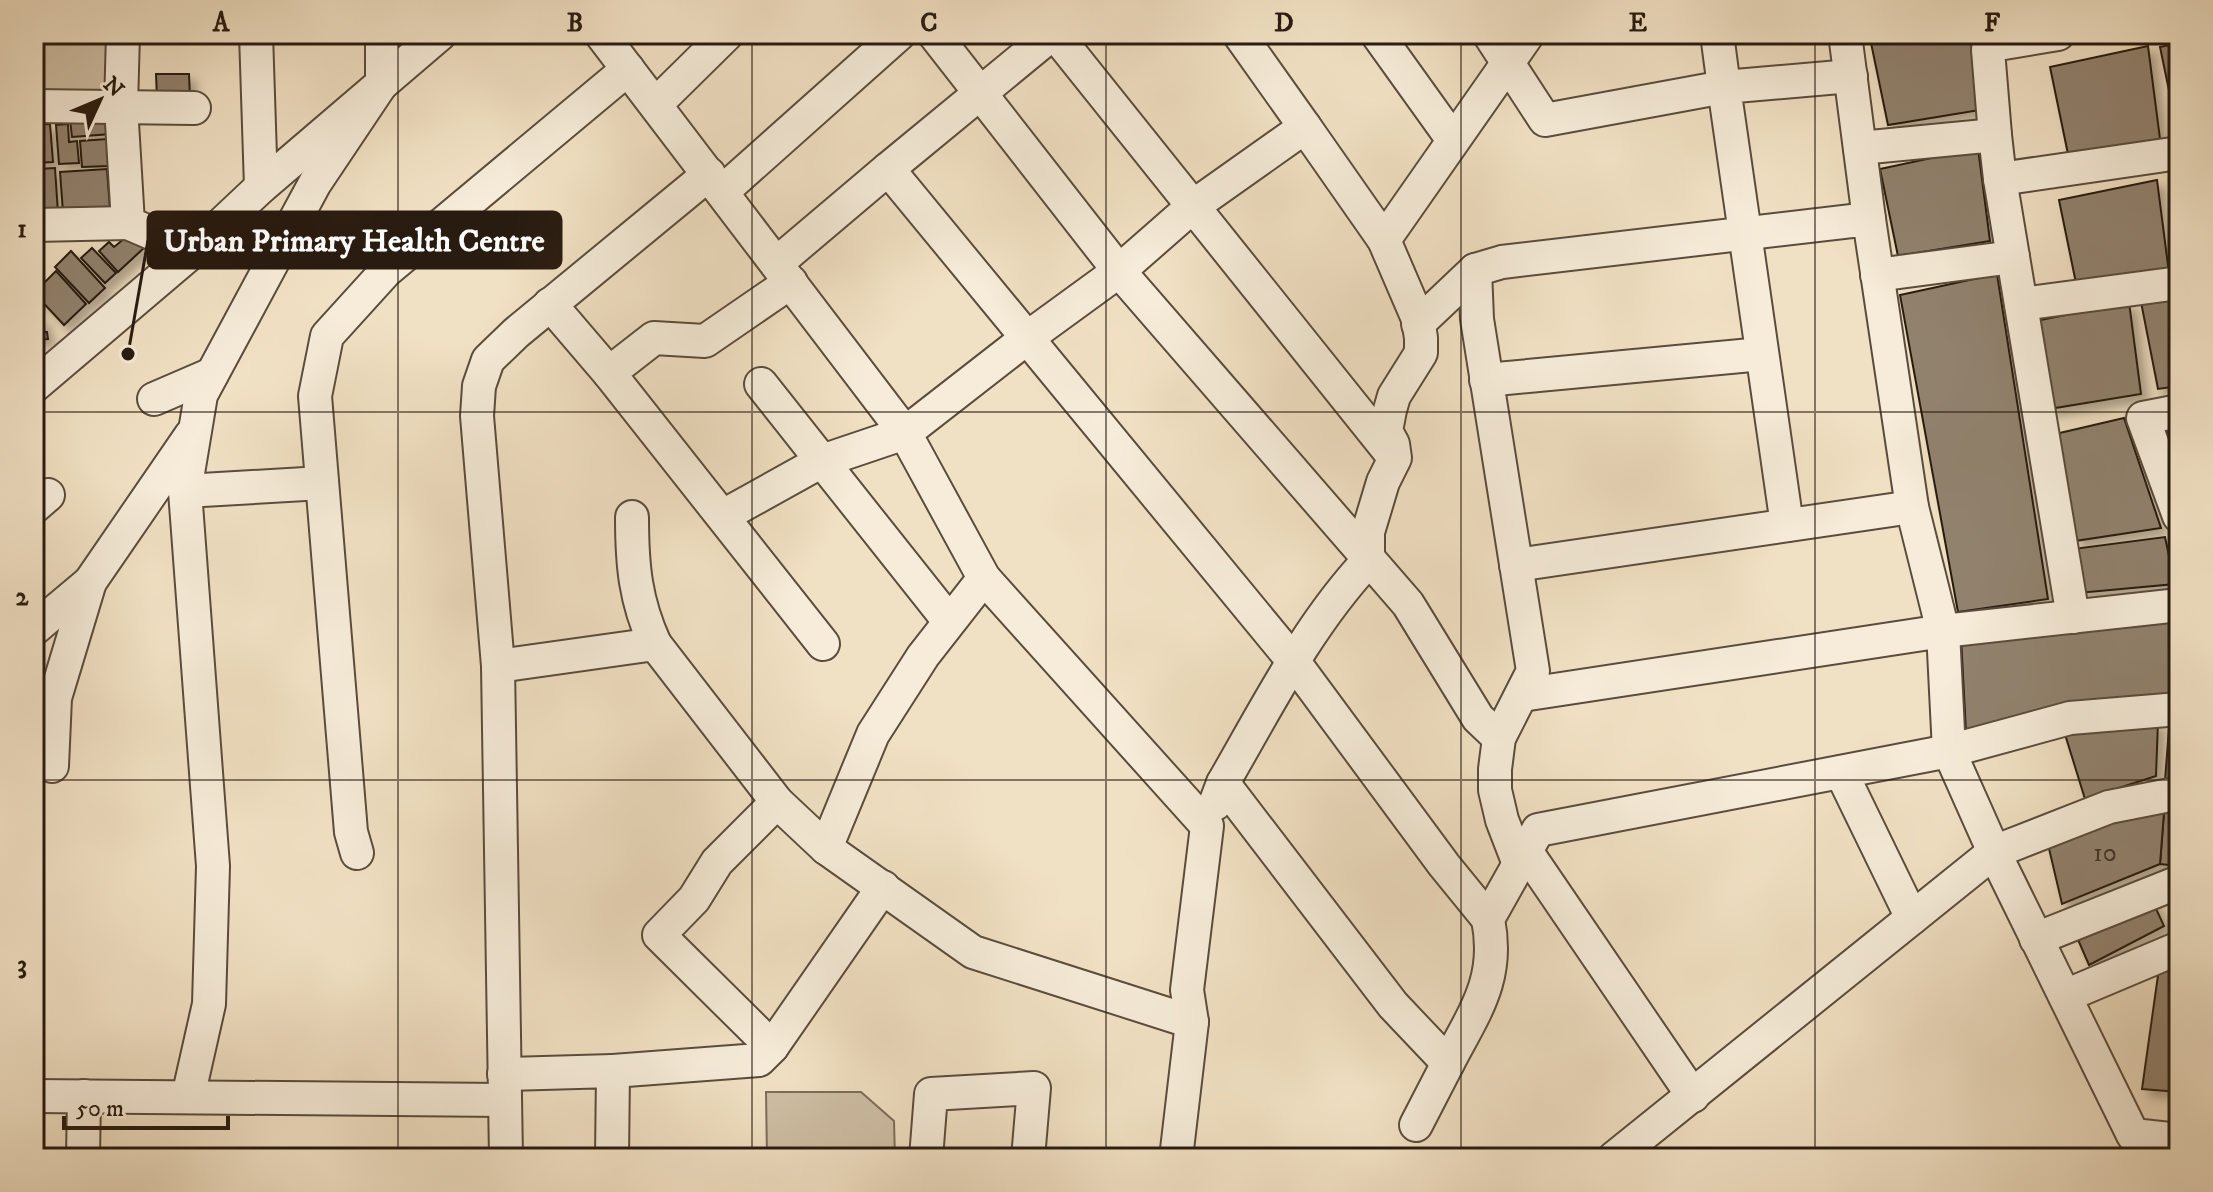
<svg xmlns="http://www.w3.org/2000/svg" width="2213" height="1192" viewBox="0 0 2213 1192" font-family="'IM FELL DW Pica',serif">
<defs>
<filter id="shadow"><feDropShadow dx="7" dy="7" stdDeviation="4" flood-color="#0004"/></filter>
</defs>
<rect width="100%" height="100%" fill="#f1e1c4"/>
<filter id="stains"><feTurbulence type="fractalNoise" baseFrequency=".0025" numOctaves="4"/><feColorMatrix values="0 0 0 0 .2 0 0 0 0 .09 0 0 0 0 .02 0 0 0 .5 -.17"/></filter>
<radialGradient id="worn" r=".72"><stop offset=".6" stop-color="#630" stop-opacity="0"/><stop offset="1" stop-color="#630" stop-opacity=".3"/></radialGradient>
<!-- green -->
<g fill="#cfbfa5" stroke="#7c6d5a" stroke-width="2">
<path d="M34 34H114L113 90 34 91Z"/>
<path d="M766 1092H861L894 1121 895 1158H767Z"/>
</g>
<!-- building -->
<g fill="#91826e" stroke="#281b10" stroke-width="2" filter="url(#shadow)">
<path d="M1887 34H1970L1980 110 1888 125 1870 38Z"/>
<path d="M2179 43V134H2178L2160 47Z"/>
<path d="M2148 46 2160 139 2068 154 2050 67Z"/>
<path d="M156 74H189L190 98 157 99Z"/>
<path d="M110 118 111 134 72 137 70 120Z"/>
<path d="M50 124 53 162 34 163V125Z"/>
<path d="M68 124 69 142 77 141 79 163 59 164 56 125Z"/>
<path d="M107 139 109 166 82 167 80 141Z"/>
<path d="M1978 148 1990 241 1898 256 1880 169Z"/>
<path d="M55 168 58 213 39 214 36 169Z"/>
<path d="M107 169 110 209 63 212 60 172Z"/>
<path d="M2179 179V231L2169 181Z"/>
<path d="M2157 180 2169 273 2077 288 2059 200Z"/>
<path d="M131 233 145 247 118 272 99 251 109 242 114 247Z"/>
<path d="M92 248 116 273 105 283 81 258Z"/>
<path d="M71 251 105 288 89 303 55 267Z"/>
<path d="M56 271 86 304 64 325 34 293Z"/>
<path d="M1997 274 2048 599 1958 612 1900 295Z"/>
<path d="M2179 294V386L2158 389 2141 302Z"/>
<path d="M34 298 37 320 43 319 44 332H47L48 339 34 340Z"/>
<path d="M2129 302 2141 394 2049 409 2031 322Z"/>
<path d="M2124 418 2161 528 2075 541 2051 435Z"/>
<path d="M2179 422V478L2166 425Z"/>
<path d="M2165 537 2175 584 2078 593 2073 549Z"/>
<path d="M2179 618V693L1966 732 1961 638Z"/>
<path d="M2170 716 2179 717V781L2165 780Z"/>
<path d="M2158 721 2156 776 2085 799 2064 731Z"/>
<path d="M2165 800 2179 802V866L2160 864Z"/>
<path d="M2165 800 2160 864 2062 904 2047 840Z"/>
<path d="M2173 893 2179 894V925H2170Z"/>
<path d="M2152 900 2164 926 2089 965 2076 935Z"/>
<path d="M2160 961 2179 963V1092L2142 1089Z"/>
</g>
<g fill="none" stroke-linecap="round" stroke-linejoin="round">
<defs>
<g id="minor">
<path d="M123 34 121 106 128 223 193 251"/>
<path d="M256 34 261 187"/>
<path d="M601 34 905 433 984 578 1207 826 1187 990 1192 1022 1176 1158"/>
<path d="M934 34 1119 271 1408 604 1478 718 1499 738"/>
<path d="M1052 34 888 169 1294 662 1444 865 1488 919"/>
<path d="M1055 34 1393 456"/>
<path d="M1239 34 1305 127"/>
<path d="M1377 34 1453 140"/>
<path d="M1489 34 1545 120 1724 87 1717 34"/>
<path d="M1845 34 1869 219"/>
<path d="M656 104 727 34"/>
<path d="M34 106 194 108"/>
<path d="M1995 135 1988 50 1998 44 2058 34"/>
<path d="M1860 148 1995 135 2000 179"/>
<path d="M723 191 899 34"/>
<path d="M34 225 128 223"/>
<path d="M1384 240 1528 34"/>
<path d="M777 263 888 169"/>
<path d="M1877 275 2013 257"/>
<path d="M791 282 705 341 654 338 609 373 823 644"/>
<path d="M550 304 609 373"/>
<path d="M2021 304 2179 283"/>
<path d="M1418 324 1475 270"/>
<path d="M1486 380 1762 354"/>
<path d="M34 386 193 251 261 187 440 34"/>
<path d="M154 399 212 374"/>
<path d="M2179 411 2143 418 2179 516"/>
<path d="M185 491 322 483"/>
<path d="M34 507 48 495"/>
<path d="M723 516 822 461 761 384"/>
<path d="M632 517C632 565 635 600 655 644"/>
<path d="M1787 525 1724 87 1851 76"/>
<path d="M1516 565 1912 507"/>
<path d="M2073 617 2000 179 2179 153"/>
<path d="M949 621 822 461 905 433 1027 338 1119 271 1192 207 1305 127 1384 240 1418 319 1421 338V353L1394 396 1390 410 1386 431 1393 444 1395 458 1383 482 1368 532V561C1308 625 1267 707 1223 783"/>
<path d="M34 629 90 582"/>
<path d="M498 666 655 644 777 802 826 848 873 734 923 656 984 578"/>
<path d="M1522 695 1943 631 2179 605"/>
<path d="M52 766 55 698 90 582 191 435"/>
<path d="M1841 772 1912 918"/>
<path d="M1215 804 1223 783 1393 1005 1448 1063C1475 1011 1500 979 1488 919L1538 830 1949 751 2070 718 2179 709"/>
<path d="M826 848 973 952 1192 1022"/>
<path d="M1526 851 1693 1096"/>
<path d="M357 853 351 832 315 396 327 336 386 271 628 69"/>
<path d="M1519 864 1502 820 1495 790V769L1499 738 1533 671 1477 319 1475 270 1502 262 1869 219 1912 507 1943 631 1949 751 1994 852 2133 1135 2179 1140"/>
<path d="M2036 939 2179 882"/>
<path d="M2065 996 2179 948"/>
<path d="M772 1047 883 887"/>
<path d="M613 1071 759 1060 772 1047 659 935 694 899 717 862 777 802"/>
<path d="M504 1074 613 1071 612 1158"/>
<path d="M34 1096 504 1100"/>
<path d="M188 1097 209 1004 213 866 185 491 201 395 315 183 382 83V34"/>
<path d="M1416 1125 1448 1063"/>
<path d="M83 1158 84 1096"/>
<path d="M506 1158 498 666 477 416 479 386 488 360 516 333 709 174"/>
<path d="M926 1158 931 1094 1034 1088 1028 1158"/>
<path d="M1614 1158 1994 852 2109 807 2170 795 2179 796"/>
</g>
</defs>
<!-- minor casing -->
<use href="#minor" stroke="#5a4c3d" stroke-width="36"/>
<!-- minor -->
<use href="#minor" stroke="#f6ecd9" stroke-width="32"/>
</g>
<!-- grid -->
<path fill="none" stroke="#281b10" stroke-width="2" stroke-opacity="0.55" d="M398 34V1158M752 34V1158M1106 34V1158M1461 34V1158M1815 34V1158M34 412H2179M34 780H2179"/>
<g text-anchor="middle" stroke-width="7" stroke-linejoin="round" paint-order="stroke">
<!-- number labels -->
<g font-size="26" fill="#423528">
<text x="2105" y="861">10</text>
</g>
</g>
<!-- callouts -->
<path fill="none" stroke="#281b10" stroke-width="3" d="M128 354L148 240"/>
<circle fill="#281b10" stroke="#f6ecd9" stroke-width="3" cx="128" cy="354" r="8"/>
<rect fill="#281b10" stroke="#281b10" stroke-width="3" x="148" y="212" width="413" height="56" rx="8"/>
<g font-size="32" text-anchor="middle" font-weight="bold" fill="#fff">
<text x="354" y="251">Urban Primary Health Centre</text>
</g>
<!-- margin -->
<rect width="2213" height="1192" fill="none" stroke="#f1e1c4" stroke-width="88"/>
<!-- north arrow -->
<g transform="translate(100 100) rotate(46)" stroke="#f6ecd9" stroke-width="6" paint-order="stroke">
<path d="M0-6L14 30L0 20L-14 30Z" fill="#281b10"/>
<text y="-12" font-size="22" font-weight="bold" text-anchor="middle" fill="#281b10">N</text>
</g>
<!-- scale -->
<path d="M64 1116v12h164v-12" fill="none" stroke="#281b10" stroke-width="4"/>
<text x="76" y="1116" font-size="24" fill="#281b10" stroke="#f6ecd9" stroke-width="6" paint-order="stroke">50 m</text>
<rect x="44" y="44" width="2125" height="1104" fill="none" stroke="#281b10" stroke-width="3"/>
<g font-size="26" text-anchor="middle" font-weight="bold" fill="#281b10">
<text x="221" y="31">A</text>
<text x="575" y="31">B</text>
<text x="929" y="31">C</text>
<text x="1284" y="31">D</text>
<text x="1638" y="31">E</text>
<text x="1992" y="31">F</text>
<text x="22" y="237">1</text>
<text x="22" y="605">2</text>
<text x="22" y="973">3</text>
</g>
<rect width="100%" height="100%" filter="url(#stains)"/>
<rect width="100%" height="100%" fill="url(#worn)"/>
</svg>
